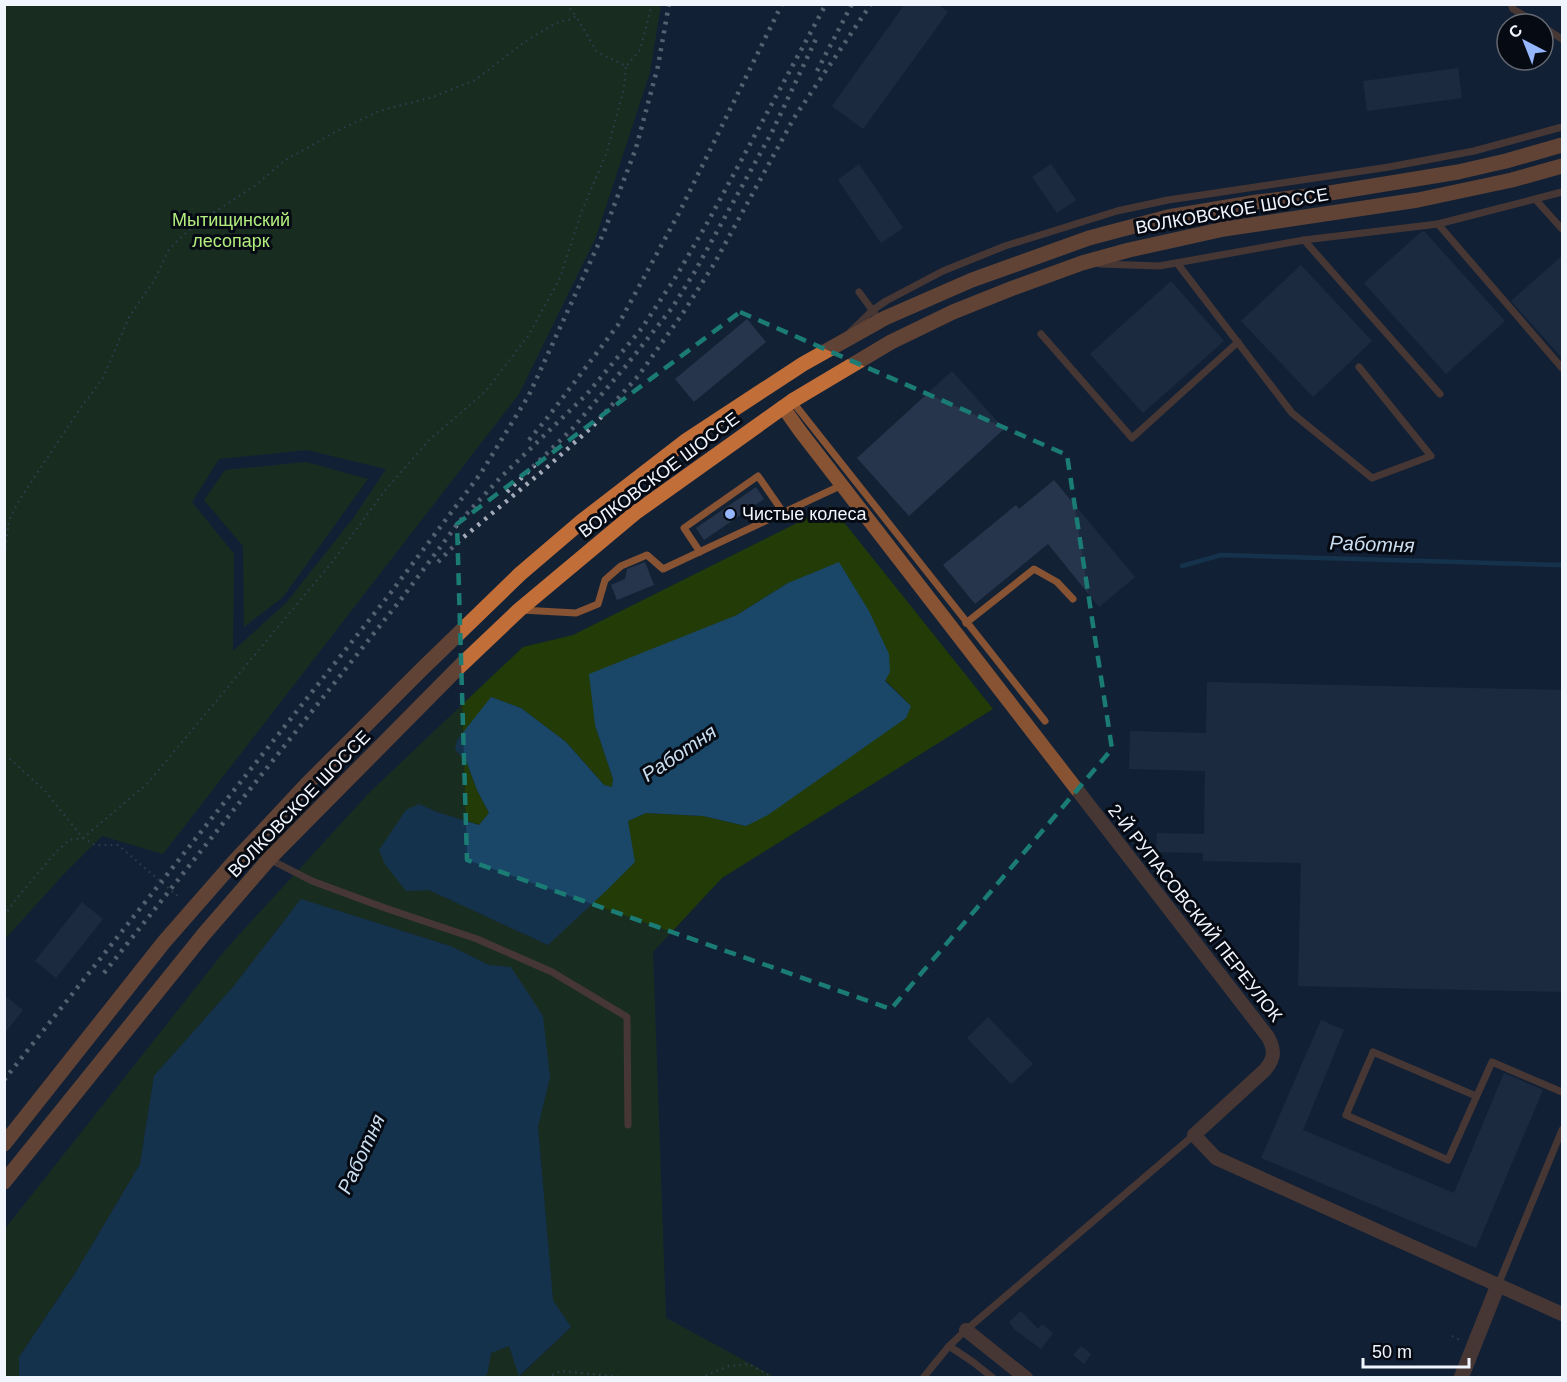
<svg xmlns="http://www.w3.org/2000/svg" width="1567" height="1382" viewBox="0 0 1567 1382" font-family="Helvetica,sans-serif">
<rect width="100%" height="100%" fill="#132135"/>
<!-- green -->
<g fill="#233b07" fill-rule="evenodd">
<path d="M5 4 661 5 650 72 596 237 519 394 163 854 102 836 61 877 5 939ZM307 450 386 469 354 517 286 603 233 651 234 554 192 502 219 459Z"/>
<path d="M306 462 368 479 283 597 244 627 243 546 204 500 225 470Z"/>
<path d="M831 506 993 709 722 878 653 952 666 1318 775 1377H482L487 1374 491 1353 509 1345 520 1376 571 1327 553 1301 538 1126 550 1077 511 967 489 965 450 946 301 899 233 987 154 1076 140 1164 76 1272 19 1357V1377H5L4 1230 227 948 370 792 523 647 573 635ZM788 583 911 706 746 826 703 816 646 813 628 821 548 945 429 890 419 804 437 812 480 825 489 813 477 790 466 760 491 697 521 708 566 742 604 785 612 787 613 779 595 725 737 615Z"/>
</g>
<!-- water -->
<g fill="#1a4768">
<path d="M839 562 869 611 889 654 890 672 885 681 911 706 906 718 768 815 746 826 703 816 646 813 628 821 635 862 608 889 548 945 429 890 406 891 385 864 379 850 406 810 419 804 437 812 479 825 489 813 477 790 466 760 455 750 457 740 491 697 521 708 566 742 604 785 612 787 613 779 595 725 589 674 737 615 788 583Z"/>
<path d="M301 899 450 946 489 965 511 967 543 1016 550 1077 538 1127 553 1300 571 1327 519 1376 509 1346 491 1353 487 1375 482 1377H19V1357L76 1272 140 1164 154 1076 233 987Z"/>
</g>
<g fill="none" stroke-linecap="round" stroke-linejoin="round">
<!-- stream -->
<path stroke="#1a4768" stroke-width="4.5" d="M1182 566 1221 555 1562 565"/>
</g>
<!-- building -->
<g fill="#26354b">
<path d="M905 4H937L948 12 863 129 832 106Z"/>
<path d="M1458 68 1462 98 1367 111 1363 81Z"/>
<path d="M859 164 903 228 881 243 838 180Z"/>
<path d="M1051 164 1076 200 1057 213 1032 177Z"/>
<path d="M1424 231 1505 321 1446 374 1364 283 1421 232Z"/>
<path d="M1563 255V359L1511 301Z"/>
<path d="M1301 265 1372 341 1313 397 1241 321Z"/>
<path d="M1171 281 1224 341 1143 413 1090 354Z"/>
<path d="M747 319 766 342 694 402 675 379Z"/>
<path d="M952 371 1004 429 909 516 857 458Z"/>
<path d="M1054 480 1135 577 1099 607 1048 544 975 604 943 565 1016 505 1019 509Z"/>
<path d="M756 487 764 499 704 540 696 528Z"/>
<path d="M645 562 654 585 617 600 611 585 625 579 627 569Z"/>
<path d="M1207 682 1563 690V992L1298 986 1301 863 1203 861V853L1156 852 1157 833 1204 834 1205 771 1129 769 1130 731 1206 733Z"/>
<path d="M82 902 103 919 56 978 35 961Z"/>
<path d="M4 995 23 1010 4 1034Z"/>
<path d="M988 1017 1033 1064 1011 1084 967 1038Z"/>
<path d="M1321 1020 1344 1030 1303 1130 1454 1193 1504 1073 1543 1090 1476 1248 1261 1158Z"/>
<path d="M1021 1311 1038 1329 1042 1324 1053 1333 1041 1349 1015 1330 1009 1322Z"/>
<path d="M1081 1346 1091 1354 1084 1364 1073 1355Z"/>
</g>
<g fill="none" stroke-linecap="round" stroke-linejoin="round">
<!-- path -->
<g stroke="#566172" stroke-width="2" stroke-dasharray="1.5 4.5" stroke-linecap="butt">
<path d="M566 4 576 16"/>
<path d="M4 560 9 520 20 499 79 410 103 378 129 317 155 279 168 251 178 240 199 222 256 185 284 161 335 132 379 111 433 97 475 80 526 41 556 23 571 19 576 16 597 52 626 66 640 50 652 4"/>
<path d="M4 759 9 758 45 791 83 838 147 784 333 561 383 493 430 439 485 392 528 336 560 278 581 213 607 152 624 88 626 66"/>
<path d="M4 916 16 899 55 853 69 840 83 838 95 845H118L180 898"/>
<path d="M1452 1336 1461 1341"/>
<path d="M547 1378 560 1371 634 1378"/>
<path d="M700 1378 729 1366 749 1364 774 1378"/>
</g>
<!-- service -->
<g stroke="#875333" stroke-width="7">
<path d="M1511 4 1513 9 1538 24"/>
<path d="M1543 27 1562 39"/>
<path d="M1536 200 1562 229"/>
<path d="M1438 224 1562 368"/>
<path d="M1304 240 1440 394"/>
<path d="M1177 263 1292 413 1372 478 1431 456 1359 367"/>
<path d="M1100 264 1159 266 1304 240 1438 224 1562 192"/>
<path d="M859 292 875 314"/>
<path d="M850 332 873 310 886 301 943 271 1005 246 1117 211 1168 200 1389 167 1474 151 1562 127"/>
<path d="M1041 334 1132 438 1238 342"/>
<path d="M792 401 1045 721"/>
<path d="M700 552 684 528 758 476 783 512"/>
<path d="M521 610 576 613 598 604 605 580 621 566 647 555 663 569 842 485"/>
<path d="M966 623 1034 569 1057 582 1073 599"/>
<path d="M269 859 312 881 385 908 477 939 552 972 627 1017 628 1125"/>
<path d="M1476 1096 1373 1052 1346 1115 1448 1160 1492 1062 1562 1092"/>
<path d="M1498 1285 1562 1130"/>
<path d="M949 1346 973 1362 993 1378"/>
<path d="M923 1378 949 1346 966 1330 1194 1135"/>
</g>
<!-- minor -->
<g stroke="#875333" stroke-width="14">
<path d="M783 407 800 431 1268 1037C1275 1050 1275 1058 1265 1070L1194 1135 1216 1158 1562 1314"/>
<path d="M966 1330 1026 1378"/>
</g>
<!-- tertiary -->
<path stroke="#875333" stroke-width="15" d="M1461 1378 1498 1285"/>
<!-- secondary -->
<g stroke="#c16e38" stroke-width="15">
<path d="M4 1144 164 942 234 862 308 783 421 670 520 574 582 521 687 440 803 364 885 318 972 280 1089 238 1168 217 1257 202 1324 194 1458 172 1506 161 1562 145"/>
<path d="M4 1182 204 934 269 859 459 667 519 610 635 513 792 401 891 342 953 312 1013 288 1082 263 1129 250 1224 229 1418 200 1512 180 1562 166"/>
</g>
<!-- rail -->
<g stroke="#a4acb9" stroke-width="4.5" stroke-dasharray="3 6" stroke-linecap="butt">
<path d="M817 71 852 4"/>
<path d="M529 440 548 417 618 325 679 213 782 4"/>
<path d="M507 492 572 429 625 367 672 308 694 273 772 132 816 39"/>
<path d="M438 562 459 541 545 469 593 426 639 375 683 313 714 264 794 118 871 4"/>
<path d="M104 973 402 598 459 522 501 477 587 394 642 328 677 275 710 218 826 4"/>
<path d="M4 1080 389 595 481 473 529 395 604 232 636 148 658 66 669 4"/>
</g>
</g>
<!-- marked area -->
<path d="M0 0H1567V1382H0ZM740 312 1067 455 1112 749 891 1009 467 860 457 524Z" fill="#132135" fill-opacity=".55" fill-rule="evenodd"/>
<path fill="none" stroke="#1a7c75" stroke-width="4.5" stroke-dasharray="12 8" stroke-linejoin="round" d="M740 312 1067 455 1112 749 891 1009 467 860 457 524Z"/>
<!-- markers -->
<circle fill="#96b6fd" stroke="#050a13" stroke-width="2" cx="730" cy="514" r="6"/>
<g text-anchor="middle" stroke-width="6" stroke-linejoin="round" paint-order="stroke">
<!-- street labels -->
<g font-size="18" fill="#f0f5fe" stroke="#050a13">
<text transform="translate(1232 211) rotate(-10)" y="6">ВОЛКОВСКОЕ ШОССЕ</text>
<text transform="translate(659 475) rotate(-37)" y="6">ВОЛКОВСКОЕ ШОССЕ</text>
<text transform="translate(299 804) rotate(-46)" y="6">ВОЛКОВСКОЕ ШОССЕ</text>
<text transform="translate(1195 913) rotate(52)" y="6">2-Й РУПАСОВСКИЙ ПЕРЕУЛОК</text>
</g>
<!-- park labels -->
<g font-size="18" fill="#b2ed7d" stroke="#050a13">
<text x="231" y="226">Мытищинский<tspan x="231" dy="21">лесопарк</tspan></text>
</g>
<!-- poi labels -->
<g font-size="18" fill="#f0f5fe" stroke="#050a13" text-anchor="start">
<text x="742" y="520">Чистые колеса</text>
</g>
<!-- water labels -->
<g font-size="20" font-style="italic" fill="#cbdeef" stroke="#050a13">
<text transform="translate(1372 544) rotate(2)" y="7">Работня</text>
<text transform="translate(679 753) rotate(-34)" y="7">Работня</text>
<text transform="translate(361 1154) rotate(-65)" y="7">Работня</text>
</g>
</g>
<!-- border -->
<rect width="1567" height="1382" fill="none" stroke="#f0f5fe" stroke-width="12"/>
<!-- north arrow -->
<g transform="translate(1525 42) rotate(318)"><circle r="28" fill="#050a13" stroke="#636871" stroke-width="1.5"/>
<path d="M0-4.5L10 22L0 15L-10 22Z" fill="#96b6fd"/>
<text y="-9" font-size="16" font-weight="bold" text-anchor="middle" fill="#f0f5fe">С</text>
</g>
<!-- scale -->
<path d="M1363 1358v9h106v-9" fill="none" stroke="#f0f5fe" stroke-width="3"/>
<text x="1372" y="1358" font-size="18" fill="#f0f5fe" stroke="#050a13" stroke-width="4.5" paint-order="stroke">50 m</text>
</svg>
